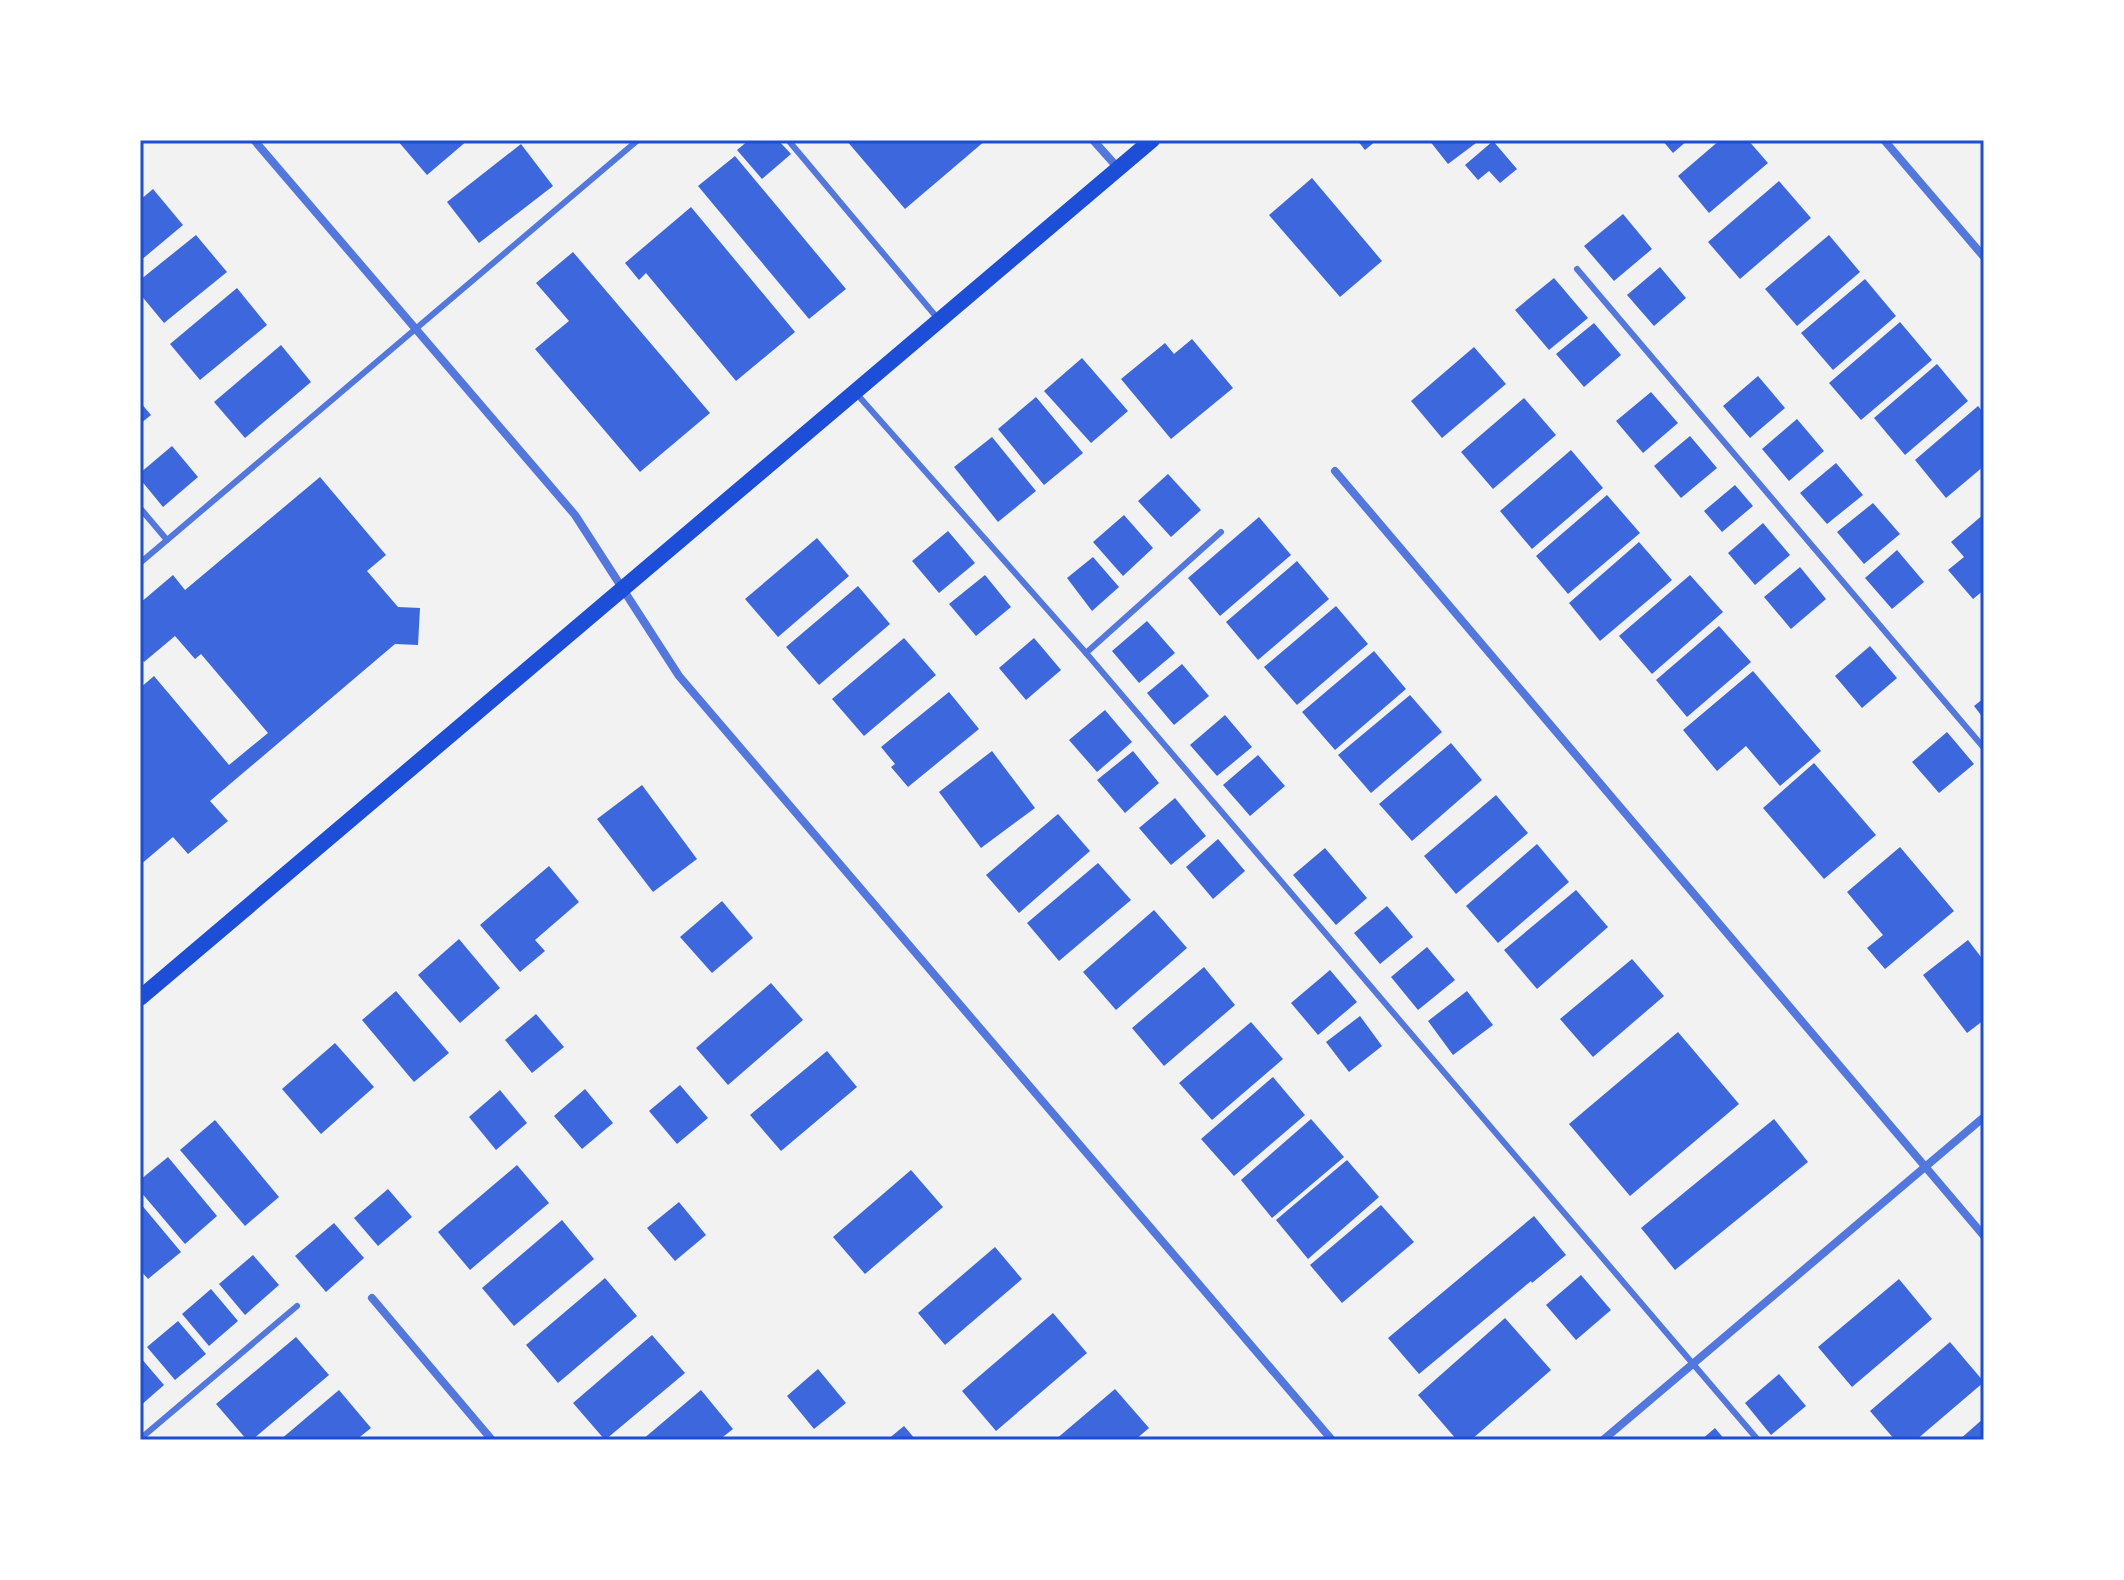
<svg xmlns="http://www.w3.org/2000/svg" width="2124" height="1580" viewBox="0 0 2124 1580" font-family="'Public Sans',sans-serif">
<rect width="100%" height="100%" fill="#f2f2f2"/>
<!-- building -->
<g fill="#3d67dc">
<path d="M397 140H468L427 175Z"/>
<path d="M749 140H778L791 154 762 179 737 150Z"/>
<path d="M846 140H986L905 209Z"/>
<path d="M1357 140H1377L1365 150Z"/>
<path d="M1429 140H1480L1448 164Z"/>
<path d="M1662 140H1688L1673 153Z"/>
<path d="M1720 140H1748L1768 163 1709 213 1678 176Z"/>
<path d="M1493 141 1517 169 1500 183 1489 171 1478 180 1465 165Z"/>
<path d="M521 144 553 186 479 243 447 202Z"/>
<path d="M735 156 846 289 809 319 698 186Z"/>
<path d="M1312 178 1382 261 1340 297 1269 215Z"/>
<path d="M1779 181 1811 218 1740 279 1708 242Z"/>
<path d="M153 189 183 225 140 261V200Z"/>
<path d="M691 207 795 332 736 381 646 273 639 280 625 263Z"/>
<path d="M1623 214 1652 249 1614 281 1584 246Z"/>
<path d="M196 235 227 272 164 323 140 294V280Z"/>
<path d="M1829 235 1860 272 1797 326 1765 289Z"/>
<path d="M573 252 710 413 640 472 535 349 569 321 536 283Z"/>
<path d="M1660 267 1686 298 1654 326 1627 295Z"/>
<path d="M1554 278 1588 318 1549 350 1515 310Z"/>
<path d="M1865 279 1896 316 1833 370 1801 333Z"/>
<path d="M237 288 267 325 200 380 170 344Z"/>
<path d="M1900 322 1932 360 1861 420 1829 383Z"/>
<path d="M1594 323 1621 355 1584 387 1556 354Z"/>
<path d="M1192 339 1233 388 1171 439 1121 379 1165 343 1174 354Z"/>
<path d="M281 345 311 382 245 438 214 402Z"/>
<path d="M1474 347 1506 384 1442 438 1411 401Z"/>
<path d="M1082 358 1128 411 1091 443 1044 391Z"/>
<path d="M1937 364 1968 401 1905 455 1874 418Z"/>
<path d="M1758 376 1785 408 1750 438 1723 406Z"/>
<path d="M1651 392 1678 423 1643 453 1616 421Z"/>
<path d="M1036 397 1083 453 1044 485 998 429Z"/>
<path d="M1524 398 1556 435 1493 489 1461 452Z"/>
<path d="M140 402 151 415 140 424Z"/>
<path d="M1978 406 1984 413V466L1946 498 1915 460Z"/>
<path d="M1797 419 1824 451 1789 481 1762 449Z"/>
<path d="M1690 436 1717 468 1681 498 1654 466Z"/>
<path d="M992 437 1036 491 998 522 954 467Z"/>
<path d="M172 446 198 477 163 507 140 479V473Z"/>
<path d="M1571 450 1603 488 1532 549 1500 511Z"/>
<path d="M1836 463 1863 495 1827 524 1800 493Z"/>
<path d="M1168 474 1201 510 1171 537 1138 501Z"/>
<path d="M320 477 386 555 367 571 398 607 420 608 418 645 395 644 210 801 228 821 188 854 173 837 140 865V688L154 676 229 765 268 733 201 654 195 659 175 636 144 662 140 657V603L173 575 185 590Z"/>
<path d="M1735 485 1753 506 1722 532 1704 511Z"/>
<path d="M1607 495 1640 533 1568 594 1536 556Z"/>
<path d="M1873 503 1900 534 1864 564 1837 532Z"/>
<path d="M1984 514V590L1973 599 1948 570 1964 557 1951 542Z"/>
<path d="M1124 515 1153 548 1123 576 1093 542Z"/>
<path d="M1259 517 1291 555 1220 616 1188 578Z"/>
<path d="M1763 523 1790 555 1755 585 1728 553Z"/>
<path d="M948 531 975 563 939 593 912 561Z"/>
<path d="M817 538 849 576 778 637 745 599Z"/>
<path d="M1639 542 1672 580 1600 641 1569 603Z"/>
<path d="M1897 550 1924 582 1892 609 1865 578Z"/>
<path d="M1093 557 1119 587 1092 611 1067 578Z"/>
<path d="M1297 561 1329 599 1258 660 1226 622Z"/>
<path d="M1800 567 1826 599 1791 629 1764 597Z"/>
<path d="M985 575 1011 607 976 636 949 604Z"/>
<path d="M1690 575 1723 612 1652 674 1619 636Z"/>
<path d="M858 586 890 624 819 685 786 647Z"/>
<path d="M1336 606 1368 644 1297 705 1264 667Z"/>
<path d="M1147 621 1175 653 1139 683 1112 651Z"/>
<path d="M1719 626 1751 662 1687 717 1656 680Z"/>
<path d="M904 638 936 675 864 736 832 699Z"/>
<path d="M1034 638 1061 670 1026 700 999 668Z"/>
<path d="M1870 646 1897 678 1862 708 1835 676Z"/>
<path d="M1374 651 1406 689 1335 750 1302 712Z"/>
<path d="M1182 664 1209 696 1174 725 1147 693Z"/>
<path d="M1753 671 1821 751 1780 786 1746 746 1717 771 1683 730Z"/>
<path d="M949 692 979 729 908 787 891 767 895 764 881 747Z"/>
<path d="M1410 695 1442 732 1371 793 1338 755Z"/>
<path d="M1984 698V719L1974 706Z"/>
<path d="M1105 710 1132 742 1097 772 1069 740Z"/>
<path d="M1225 715 1252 747 1217 776 1190 745Z"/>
<path d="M1947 732 1974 764 1939 793 1912 762Z"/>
<path d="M1451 743 1482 780 1412 841 1379 804Z"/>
<path d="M992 751 1035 808 981 848 939 792Z"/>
<path d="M1133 751 1159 783 1125 813 1097 780Z"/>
<path d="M1258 755 1285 786 1250 816 1223 785Z"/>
<path d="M1814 763 1876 835 1824 879 1763 808Z"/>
<path d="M642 785 697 859 653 892 597 819Z"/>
<path d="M1496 795 1528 833 1456 894 1424 856Z"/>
<path d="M1175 798 1206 836 1171 865 1139 828Z"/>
<path d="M1058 814 1090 851 1019 913 986 875Z"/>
<path d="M1218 839 1245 871 1213 899 1186 867Z"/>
<path d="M1537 844 1569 882 1498 943 1466 906Z"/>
<path d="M1900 847 1954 911 1885 969 1867 948 1883 935 1847 892Z"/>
<path d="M1325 848 1367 898 1336 925 1293 875Z"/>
<path d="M1098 863 1131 900 1059 961 1027 923Z"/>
<path d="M549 866 579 902 535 940 545 951 520 972 480 925Z"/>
<path d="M1576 890 1608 927 1537 989 1504 950Z"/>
<path d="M722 901 753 938 712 973 680 937Z"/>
<path d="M1387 906 1413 937 1380 964 1354 933Z"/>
<path d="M1154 910 1187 948 1116 1010 1083 972Z"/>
<path d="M459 939 500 988 460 1023 418 975Z"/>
<path d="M1968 940 1984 961V1020L1967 1033 1923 975Z"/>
<path d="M1427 947 1455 980 1418 1010 1391 977Z"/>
<path d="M1632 959 1664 996 1593 1057 1560 1019Z"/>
<path d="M1204 967 1235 1005 1164 1066 1132 1028Z"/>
<path d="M1330 970 1357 1002 1318 1035 1291 1003Z"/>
<path d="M771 983 803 1020 728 1085 696 1048Z"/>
<path d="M396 991 449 1053 414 1082 362 1020Z"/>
<path d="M1467 991 1493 1025 1453 1055 1428 1021Z"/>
<path d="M536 1014 564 1047 532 1073 505 1040Z"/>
<path d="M1360 1016 1382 1046 1349 1072 1326 1042Z"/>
<path d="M1251 1022 1283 1059 1212 1120 1179 1083Z"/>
<path d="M1678 1032 1739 1104 1630 1196 1569 1124Z"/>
<path d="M335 1043 374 1087 321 1134 282 1089Z"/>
<path d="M827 1051 857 1087 781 1151 750 1115Z"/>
<path d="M1273 1077 1305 1115 1234 1176 1201 1139Z"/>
<path d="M680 1085 708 1118 677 1144 649 1111Z"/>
<path d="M585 1089 613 1123 582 1149 554 1116Z"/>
<path d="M500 1090 527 1123 496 1150 469 1117Z"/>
<path d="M1311 1119 1344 1157 1272 1218 1241 1180Z"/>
<path d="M1774 1119 1808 1162 1675 1270 1641 1228Z"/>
<path d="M215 1120 279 1197 245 1226 180 1150Z"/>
<path d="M168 1157 217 1216 185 1244 140 1191V1180Z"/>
<path d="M1347 1160 1379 1197 1308 1259 1276 1220Z"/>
<path d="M517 1165 549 1203 470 1270 438 1232Z"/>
<path d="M911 1170 943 1207 865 1274 833 1237Z"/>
<path d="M388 1189 412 1217 378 1246 354 1218Z"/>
<path d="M679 1202 706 1235 675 1261 647 1228Z"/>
<path d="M140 1203 181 1252 148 1279 140 1270Z"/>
<path d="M1381 1205 1414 1242 1342 1303 1310 1265Z"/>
<path d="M1534 1216 1566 1255 1532 1283 1531 1281 1419 1374 1388 1338Z"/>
<path d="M562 1220 594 1259 514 1326 482 1288Z"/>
<path d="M334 1223 364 1258 326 1292 295 1256Z"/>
<path d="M995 1247 1022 1279 945 1345 918 1313Z"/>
<path d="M253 1255 279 1285 245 1315 219 1284Z"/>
<path d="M1581 1275 1611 1310 1576 1340 1546 1305Z"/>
<path d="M605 1278 637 1316 558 1383 526 1345Z"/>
<path d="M1899 1279 1932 1319 1852 1387 1818 1347Z"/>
<path d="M211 1289 238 1321 209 1346 182 1314Z"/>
<path d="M1053 1313 1087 1353 996 1431 962 1391Z"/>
<path d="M1505 1318 1551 1370 1471 1440H1457L1418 1395Z"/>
<path d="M178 1321 206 1354 175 1380 147 1347Z"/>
<path d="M652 1335 685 1373 605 1440 573 1403Z"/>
<path d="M296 1337 329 1375 252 1440H247L216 1404Z"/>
<path d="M1950 1342 1984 1382 1916 1440H1895L1870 1411Z"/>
<path d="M140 1357 164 1385 140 1406Z"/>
<path d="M818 1369 846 1403 814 1429 787 1396Z"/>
<path d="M1779 1374 1806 1406 1771 1435 1745 1403Z"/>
<path d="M1115 1389 1149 1428 1135 1440H1055Z"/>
<path d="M339 1390 371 1428 356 1440H280Z"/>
<path d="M701 1390 733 1429 719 1440H642Z"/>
<path d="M1984 1418V1440H1959Z"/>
<path d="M904 1426 916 1440H887Z"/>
<path d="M1715 1428 1725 1440H1701Z"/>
</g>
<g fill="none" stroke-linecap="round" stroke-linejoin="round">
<!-- service -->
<g stroke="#5277de" stroke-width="6">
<path d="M788 140 939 320"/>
<path d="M1577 269 1984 748"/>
<path d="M855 392 1086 653 1758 1440"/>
<path d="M140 508 167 540"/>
<path d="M140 563 638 140"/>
<path d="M1086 653 1221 532"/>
<path d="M140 1439 297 1306"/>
</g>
<!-- minor -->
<g stroke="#5277de" stroke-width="8">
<path d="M254 140 575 515 679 676 1332 1440"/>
<path d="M1093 140 1118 168"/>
<path d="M1884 140 1984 257"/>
<path d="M1335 471 1984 1236"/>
<path d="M372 1298 492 1440"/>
<path d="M1603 1440 1984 1117"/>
</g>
<!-- secondary -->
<path stroke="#1d4ed8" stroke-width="16" d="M140 998 1152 140"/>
</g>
<!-- border -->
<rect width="2124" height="1580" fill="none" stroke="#ffffff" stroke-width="284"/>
<rect x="142" y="142" width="1840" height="1296" fill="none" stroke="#1d4ed8" stroke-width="3"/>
</svg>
